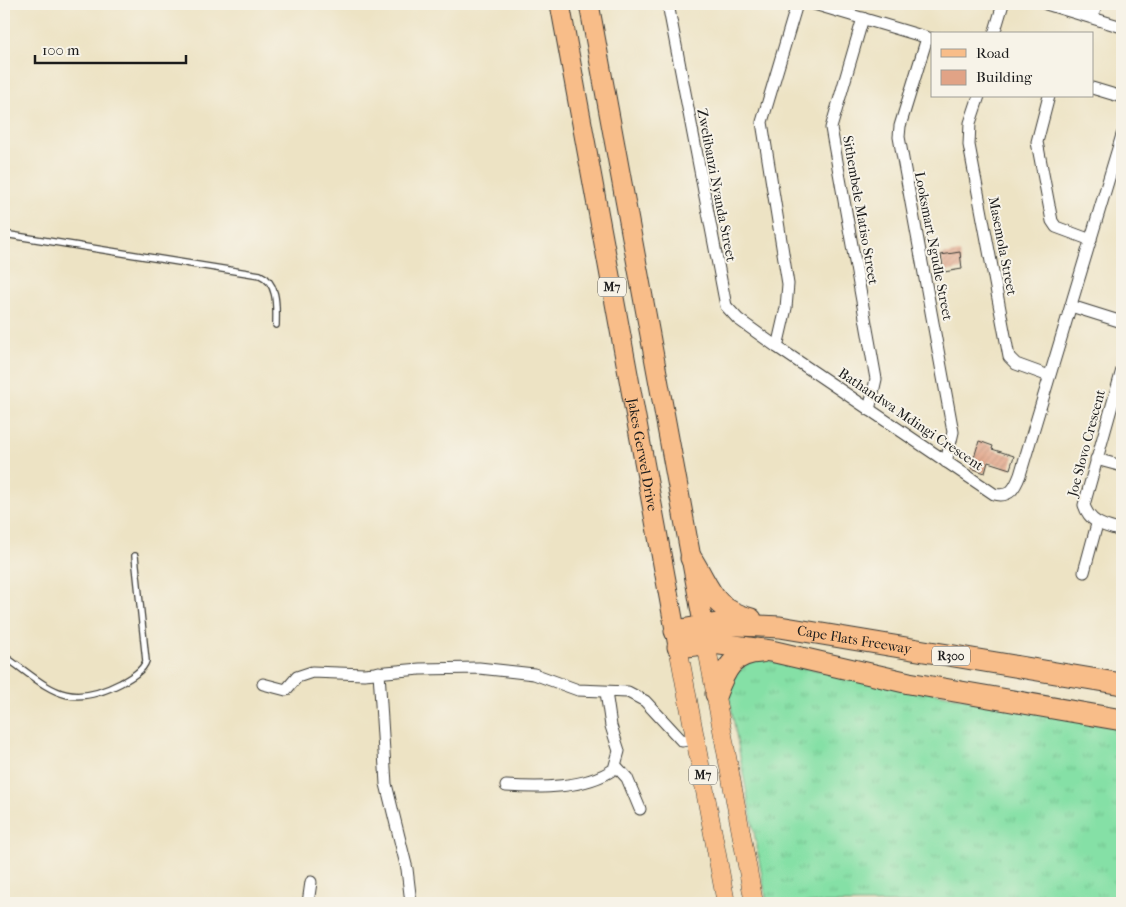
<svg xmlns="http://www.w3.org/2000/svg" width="1126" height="907" viewBox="0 0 1126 907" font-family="'IM FELL French Canon',serif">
<defs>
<pattern id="grass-tufts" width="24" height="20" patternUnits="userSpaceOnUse" patternTransform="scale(1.25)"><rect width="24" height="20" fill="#85e0a6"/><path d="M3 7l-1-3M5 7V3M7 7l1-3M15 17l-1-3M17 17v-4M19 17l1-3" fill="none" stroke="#72c08e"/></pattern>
<pattern id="building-hatch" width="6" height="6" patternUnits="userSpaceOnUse" patternTransform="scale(1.25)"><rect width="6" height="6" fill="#e1a386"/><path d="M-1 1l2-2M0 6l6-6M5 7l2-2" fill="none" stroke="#c08c73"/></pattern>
</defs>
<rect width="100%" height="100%" fill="#f7f3e8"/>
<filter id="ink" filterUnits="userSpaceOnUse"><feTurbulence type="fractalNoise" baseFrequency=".02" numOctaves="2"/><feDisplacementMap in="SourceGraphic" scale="10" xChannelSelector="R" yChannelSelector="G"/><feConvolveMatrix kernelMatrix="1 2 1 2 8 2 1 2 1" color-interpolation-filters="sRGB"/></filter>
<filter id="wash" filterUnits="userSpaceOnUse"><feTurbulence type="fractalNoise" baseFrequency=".0096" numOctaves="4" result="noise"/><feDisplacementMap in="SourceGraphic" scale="20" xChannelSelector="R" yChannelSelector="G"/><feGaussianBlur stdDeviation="1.12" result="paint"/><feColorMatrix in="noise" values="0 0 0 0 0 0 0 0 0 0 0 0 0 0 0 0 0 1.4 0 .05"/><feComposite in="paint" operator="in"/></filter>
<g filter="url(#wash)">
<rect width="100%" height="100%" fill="#ede3c4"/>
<!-- grass -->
<path fill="url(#grass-tufts)" stroke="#507e61" d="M755 658 1122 729V903H767L729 696C730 677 740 668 755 658Z"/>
<g id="blocks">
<!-- building -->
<g fill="url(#building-hatch)">
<path d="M960 252 962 269 944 272 941 255Z"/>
<path d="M979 441 993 446 992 449 1014 456 1010 469 988 462 985 473 971 468Z"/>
</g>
</g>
</g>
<g filter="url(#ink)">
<use href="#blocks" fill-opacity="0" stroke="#3b3a35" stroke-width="1"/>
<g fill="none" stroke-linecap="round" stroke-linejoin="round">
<defs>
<g id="service">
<path d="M4 234 260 275C279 283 276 309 276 325"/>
<path d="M4 656C49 687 65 712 121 683 130 678 143 671 146 661L135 556"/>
</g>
<g id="minor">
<path d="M668 4 726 306 738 319 777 347 994 494C1010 498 1015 488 1020 475L1122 135"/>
<path d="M814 4 932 39"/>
<path d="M1046 4 1122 27"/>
<path d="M1092 17 1097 4"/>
<path d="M863 18 831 128 876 379 869 410"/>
<path d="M994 34 1003 4"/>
<path d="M927 38 900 126 899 137 953 432 946 462"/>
<path d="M1092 88 1122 97"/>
<path d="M979 96 970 123 969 145 1009 357 1016 364 1049 376"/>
<path d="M1049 96 1037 142 1052 221 1056 227 1091 240"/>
<path d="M1071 306 1122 322"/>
<path d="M777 347 786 308 788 284 762 122 797 4"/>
<path d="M1122 370 1084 505C1090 524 1105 526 1122 531"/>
<path d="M1096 459 1122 466"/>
<path d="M1084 572 1097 524"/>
<path d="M379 672 386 784 407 869 411 903"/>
<path d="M263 684 286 690 297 677 312 672 364 674 420 669 479 668 534 674 578 690 628 692 645 701 682 741 696 738"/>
<path d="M616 766 627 778 640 809"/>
<path d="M506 786C539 788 585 789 614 769L619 751 611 726 606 692"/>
<path d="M308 903 311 882"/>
</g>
<g id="primary">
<path d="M706 643 754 903"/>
<path d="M678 647 726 903"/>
</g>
<g id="trunk">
<path id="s1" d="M560 4 678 646"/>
<path d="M589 4 706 639"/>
</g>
<g id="motorway">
<path d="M691 558C711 589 711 609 751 619"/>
<path id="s2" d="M675 631 717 624 780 627 1122 684"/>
<path d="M678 647 713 643 771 651 909 683 1122 720"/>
<path d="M716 694C725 670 732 653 761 652"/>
</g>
</defs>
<!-- service casing -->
<use href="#service" stroke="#3b3a35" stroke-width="8"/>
<!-- minor casing -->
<use href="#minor" stroke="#3b3a35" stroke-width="13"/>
<!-- primary casing -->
<use href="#primary" stroke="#3b3a35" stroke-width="19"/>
<!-- trunk casing -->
<use href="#trunk" stroke="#3b3a35" stroke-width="21"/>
<!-- motorway casing -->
<use href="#motorway" stroke="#3b3a35" stroke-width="23"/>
<!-- service -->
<use href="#service" stroke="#fff" stroke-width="5.5"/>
<!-- minor -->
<use href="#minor" stroke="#fff" stroke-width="11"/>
<!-- primary -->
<use href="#primary" stroke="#f8bd89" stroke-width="18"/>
<!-- trunk -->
<use href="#trunk" stroke="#f8bd89" stroke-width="19"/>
<!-- motorway -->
<use href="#motorway" stroke="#f8bd89" stroke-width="21"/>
</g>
</g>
<g text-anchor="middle" stroke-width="4" stroke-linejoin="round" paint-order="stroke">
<!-- shield labels -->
<g fill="#f7f3e8" stroke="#5e5c59" stroke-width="1">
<rect x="598" y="277.5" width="28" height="19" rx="4"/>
<rect x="932" y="646.5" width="38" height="19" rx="4"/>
<rect x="689" y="765.5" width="28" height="19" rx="4"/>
</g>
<g font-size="12" font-weight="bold" fill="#1c1c1c">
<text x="612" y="291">M7</text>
<text x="951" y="660">R300</text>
<text x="703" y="779">M7</text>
</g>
<!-- street labels -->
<g font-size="14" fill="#1c1c1c" stroke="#f7f3e8">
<text transform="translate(717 185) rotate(79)" y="5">Zwelibanzi Nyanda Street</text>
<text transform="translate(861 210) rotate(80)" y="5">Sithembele Matiso Street</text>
<text transform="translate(934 246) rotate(79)" y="5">Looksmart Ngudle Street</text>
<text transform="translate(1003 246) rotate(79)" y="5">Masemola Street</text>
<text transform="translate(911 419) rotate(34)" y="5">Bathandwa Mdingi Crescent</text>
<text transform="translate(1086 443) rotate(-75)" y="5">Joe Slovo Crescent</text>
<text dy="5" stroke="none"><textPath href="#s1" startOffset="458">Jakes Gerwel Drive</textPath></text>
<text dy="5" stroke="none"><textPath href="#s2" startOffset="181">Cape Flats Freeway</textPath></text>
</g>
</g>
<!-- margin -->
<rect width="1126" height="907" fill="none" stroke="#f7f3e8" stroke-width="20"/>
<!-- legend -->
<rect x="931" y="32" width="162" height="65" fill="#f7f3e8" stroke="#9f9d96"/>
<rect x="941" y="49" width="25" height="8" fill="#f8bd89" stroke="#9f9d96"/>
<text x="976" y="58" font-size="15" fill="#1c1c1c">Road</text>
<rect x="941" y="70" width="25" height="15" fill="#e1a386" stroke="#9f9d96"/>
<text x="976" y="82" font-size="15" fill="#1c1c1c">Building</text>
<!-- scale -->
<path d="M35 55v8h151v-8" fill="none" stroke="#1c1c1c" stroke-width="2.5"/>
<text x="42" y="55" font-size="15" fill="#1c1c1c" stroke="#f7f3e8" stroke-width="4" paint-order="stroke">100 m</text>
</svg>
